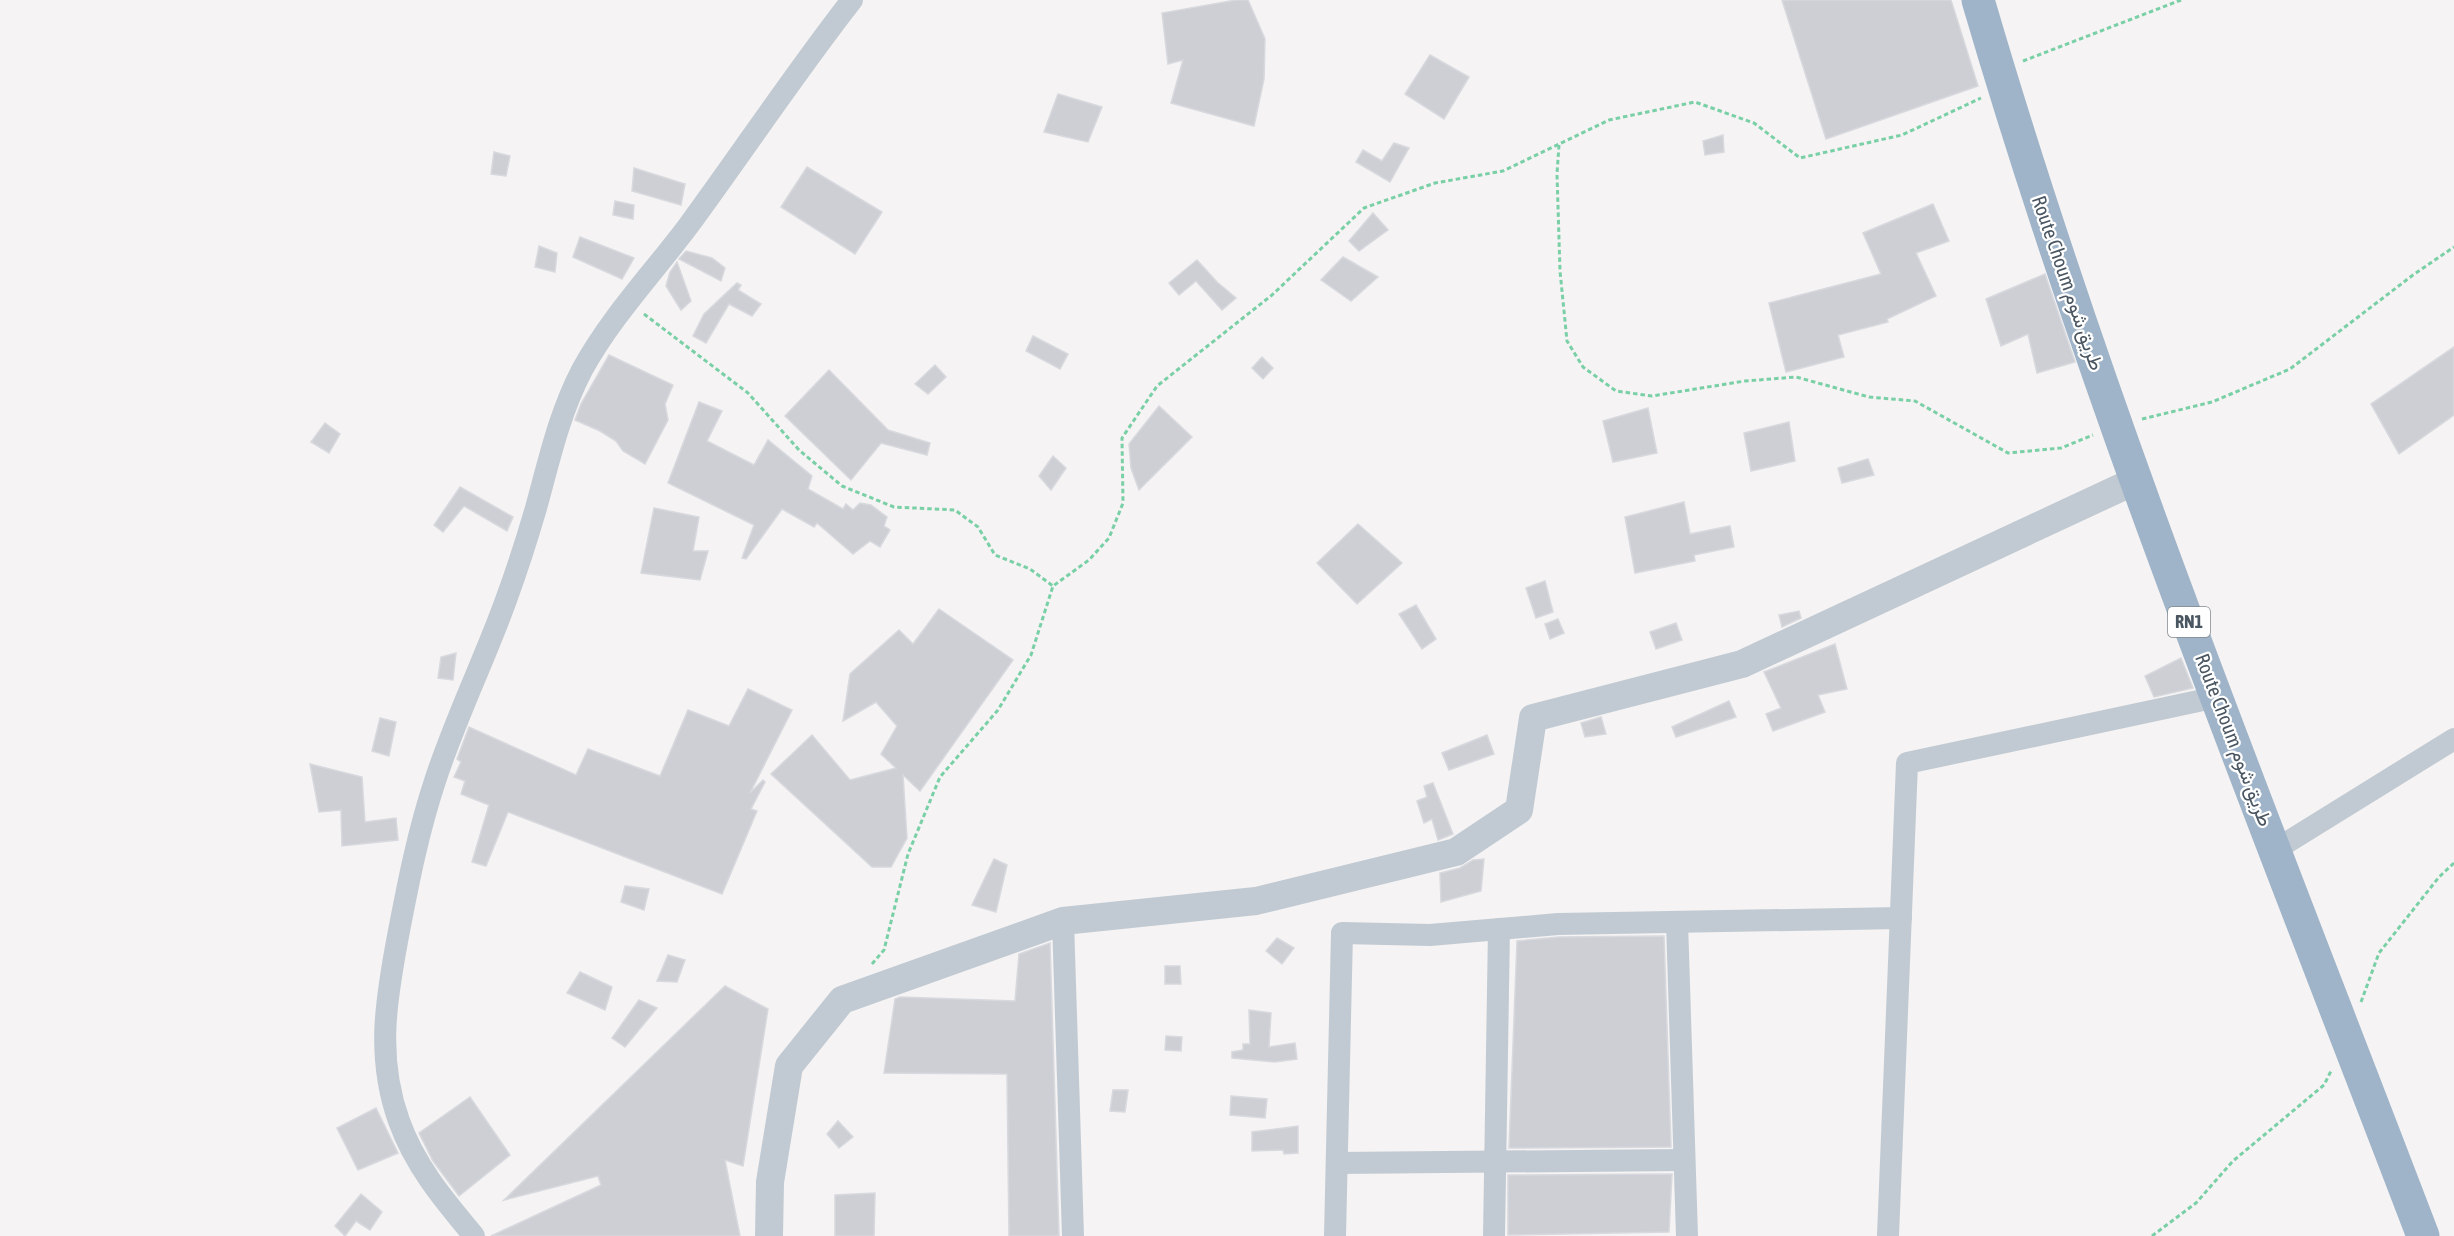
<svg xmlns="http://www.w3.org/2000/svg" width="2454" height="1236" viewBox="0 0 2454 1236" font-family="'Asap Condensed',Vazirmatn,sans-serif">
<rect width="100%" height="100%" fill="#f5f3f3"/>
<!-- building -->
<g fill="#cdcfd5" stroke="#d7d9de" stroke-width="1.5">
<path d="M1236 0H1248L1265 39 1264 79 1254 126 1171 103 1183 60 1168 64 1162 13Z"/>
<path d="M1782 0H1951L1978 86 1826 139Z"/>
<path d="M1430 55 1469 77 1444 119 1405 94Z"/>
<path d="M1058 94 1102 107 1088 142 1044 132Z"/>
<path d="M1723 135 1724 152 1705 155 1703 141Z"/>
<path d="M1394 143 1409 148 1390 182 1356 162 1363 150 1382 161Z"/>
<path d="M494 152 510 156 506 176 491 174Z"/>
<path d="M807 167 882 212 855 254 781 207Z"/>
<path d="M634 168 685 184 681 205 632 191Z"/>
<path d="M615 201 634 205 633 219 613 215Z"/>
<path d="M1933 204 1949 241 1916 253 1936 296 1887 319 1888 322 1838 335 1844 357 1786 372 1769 303 1881 274 1863 233Z"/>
<path d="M1373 213 1388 230 1359 251 1349 241Z"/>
<path d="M580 237 634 258 622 279 573 257Z"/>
<path d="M539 246 557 253 555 272 535 267Z"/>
<path d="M686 251 712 258 725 268 721 281 679 259Z"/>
<path d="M1343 257 1378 277 1351 301 1321 280Z"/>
<path d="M1197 260 1217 282 1236 298 1222 310 1196 281 1179 295 1169 283Z"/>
<path d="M677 262 691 301 681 310 666 286 670 272Z"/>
<path d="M2045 274 2075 362 2037 373 2028 334 2001 346 1986 299Z"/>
<path d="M737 283 741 285 738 290 761 304 752 316 729 304 706 343 693 336 704 314Z"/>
<path d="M1033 336 1068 354 1060 369 1026 351Z"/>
<path d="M2454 347V415L2399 454 2371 404Z"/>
<path d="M609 355 673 385 665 404 668 420 645 464 623 451 616 441 600 431 575 420 581 404Z"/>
<path d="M1262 357 1273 368 1263 379 1252 368Z"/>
<path d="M935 365 946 377 928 394 915 384Z"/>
<path d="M829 370 888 430 930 443 927 455 881 443 851 480 785 416Z"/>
<path d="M699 402 722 411 707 441 754 465 768 440 812 476 808 489 843 509 846 504 853 510 860 503 871 505 887 517 884 526 890 530 880 547 870 541 853 554 817 523 814 527 782 509 746 559 742 558 754 525 668 483Z"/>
<path d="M1159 406 1192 437 1139 490 1131 468 1129 444Z"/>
<path d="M1648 408 1657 453 1613 462 1603 421Z"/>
<path d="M1789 422 1795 461 1751 471 1744 433Z"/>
<path d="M325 423 340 434 329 453 311 442Z"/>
<path d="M1053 456 1066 468 1051 490 1039 476Z"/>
<path d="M1868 459 1874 475 1842 483 1838 468Z"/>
<path d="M460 487 513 517 507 531 464 506 443 532 434 525Z"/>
<path d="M1684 502 1690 534 1730 526 1734 547 1694 555 1695 561 1635 573 1625 517Z"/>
<path d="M654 508 699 517 693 551H708L700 580 641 573Z"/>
<path d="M1358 524 1402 563 1357 604 1317 563Z"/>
<path d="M1545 581 1553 612 1536 618 1526 588Z"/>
<path d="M1416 605 1436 639 1422 649 1399 614Z"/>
<path d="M939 609 1013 660 920 791 903 775 907 838 891 867H872L771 774 812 735 850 780 896 768 881 754 897 726 876 702 843 721 850 674 899 630 913 644Z"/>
<path d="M1799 611 1801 618 1782 627 1779 615Z"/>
<path d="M1558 619 1564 633 1550 639 1545 624Z"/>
<path d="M1676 623 1682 640 1656 649 1650 632Z"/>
<path d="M1835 644 1847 689 1818 695 1825 712 1773 731 1766 714 1781 708 1764 672Z"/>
<path d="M456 653 453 680 438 678 441 657Z"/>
<path d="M2181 658 2193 688 2154 697 2145 676Z"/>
<path d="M748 689 792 710 750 793 763 780 765 782 751 809 757 811 722 894 508 812 486 866 472 862 489 805 461 794 465 781 454 777 461 762 457 759 469 727 576 775 588 749 660 776 688 710 729 726Z"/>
<path d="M1729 701 1736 717 1676 737 1672 727Z"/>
<path d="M1601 717 1606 734 1585 737 1581 723Z"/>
<path d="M380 718 396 722 389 756 372 751Z"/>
<path d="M1487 735 1494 754 1449 770 1442 753Z"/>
<path d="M310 764 362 777 365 822 396 818 398 840 342 846 341 810 319 812Z"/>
<path d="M1433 783 1453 834 1438 840 1432 819 1424 823 1417 801 1427 797 1424 786Z"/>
<path d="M994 859 1007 865 996 912 972 905Z"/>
<path d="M1484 859 1481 891 1441 902 1440 873 1460 868 1473 860Z"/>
<path d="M625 886 649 889 644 910 621 902Z"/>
<path d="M1664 936 1671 1147 1509 1148 1517 941 1559 937Z"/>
<path d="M1277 938 1294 948 1282 964 1266 951Z"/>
<path d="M1050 943 1059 1236H1009L1007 1074 884 1073 895 999 900 997 1015 1001 1019 954Z"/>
<path d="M668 955 685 960 677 982 657 981Z"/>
<path d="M1165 966H1180L1181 984H1165Z"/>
<path d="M580 972 612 987 605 1010 567 993Z"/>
<path d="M725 986 768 1009 743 1166 725 1160 740 1236H491L601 1185 598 1176 504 1200Z"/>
<path d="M639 1000 657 1008 625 1047 612 1038Z"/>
<path d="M1249 1010 1271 1013 1269 1047 1295 1043 1297 1059 1275 1062 1232 1058V1052L1243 1050V1044H1250Z"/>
<path d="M1166 1036 1182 1037 1181 1051 1165 1050Z"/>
<path d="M1113 1090H1128L1125 1112 1110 1111Z"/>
<path d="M1231 1096 1267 1099 1265 1118 1230 1115Z"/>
<path d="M470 1097 510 1155 459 1196 433 1161 419 1133Z"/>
<path d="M376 1108 398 1153 358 1170 337 1128Z"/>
<path d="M838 1121 853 1137 839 1148 827 1134Z"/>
<path d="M1298 1126V1153L1284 1154 1283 1150 1252 1151V1132Z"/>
<path d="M1672 1174 1669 1232 1508 1235V1175Z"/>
<path d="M875 1193 874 1236H835V1195Z"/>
<path d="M361 1194 382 1212 370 1230 356 1221 345 1236 335 1226Z"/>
</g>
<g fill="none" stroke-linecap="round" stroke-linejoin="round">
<!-- path -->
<g stroke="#7ad0a6" stroke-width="3" stroke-dasharray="4.5 3" stroke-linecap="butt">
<path d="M2023 61 2181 0"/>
<path d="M1559 145 1557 174 1560 271 1567 341 1583 367 1616 391 1652 396 1745 381 1796 377 1869 397 1915 401 2008 453 2061 448 2093 435"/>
<path d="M644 314 748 393 799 450 842 486 894 507 955 510 978 527 995 555 1030 569 1053 586"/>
<path d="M2142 419 2212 402 2290 369 2413 275 2454 247"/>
<path d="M872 964 884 950 908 854 940 777 998 710 1031 655 1053 586 1089 560 1109 538 1123 503 1122 438 1157 386 1272 295 1364 208 1435 183 1503 171 1609 120 1695 102 1754 123 1800 158 1902 135 1981 98"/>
<path d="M2361 1002 2379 953 2439 877 2454 863"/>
<path d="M2152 1236 2196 1203 2233 1161 2324 1085 2331 1071"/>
</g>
<!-- minor -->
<g stroke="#c1cad2" stroke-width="22">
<path d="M2275 850 2454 739"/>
<path d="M1063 921 1073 1236"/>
<path d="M1677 922 1687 1236"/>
<path d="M1337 1163 1684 1160"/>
<path d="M474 1236C444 1200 415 1166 399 1121 376 1057 386 1000 398 936 408 884 418 832 435 781 455 719 484 661 506 600 517 570 527 539 536 508 549 461 559 414 582 370 611 317 653 273 689 225 744 150 795 73 852 0"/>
<path d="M1335 1236 1342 933 1430 935 1558 924 1901 918"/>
<path d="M1494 1236 1499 929"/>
<path d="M1888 1236 1907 763 2217 697"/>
</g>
<!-- tertiary -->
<path stroke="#c1cad2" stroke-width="28" d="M769 1236 770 1182 789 1066 842 1000 1063 921 1256 901 1456 852 1519 810 1533 718 1742 664 2137 480"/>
<!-- trunk -->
<path stroke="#9fb4c9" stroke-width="33" d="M1978 0C2101 421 2267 827 2423 1236"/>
</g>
<g text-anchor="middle" stroke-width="4.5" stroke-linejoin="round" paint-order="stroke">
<!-- shield labels -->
<rect fill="#fff" stroke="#808990" stroke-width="1.5" x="2168" y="607" width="42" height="30" rx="4.5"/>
<g font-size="18" font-weight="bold" fill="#4a5661">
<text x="2189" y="628">RN1</text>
</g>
<!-- street labels -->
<g font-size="20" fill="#4a5661" stroke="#fff">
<text transform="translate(2068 283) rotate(71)" y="7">Route Choum طريق شوم</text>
<text transform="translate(2234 740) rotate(69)" y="7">Route Choum طريق شوم</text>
</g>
</g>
</svg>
